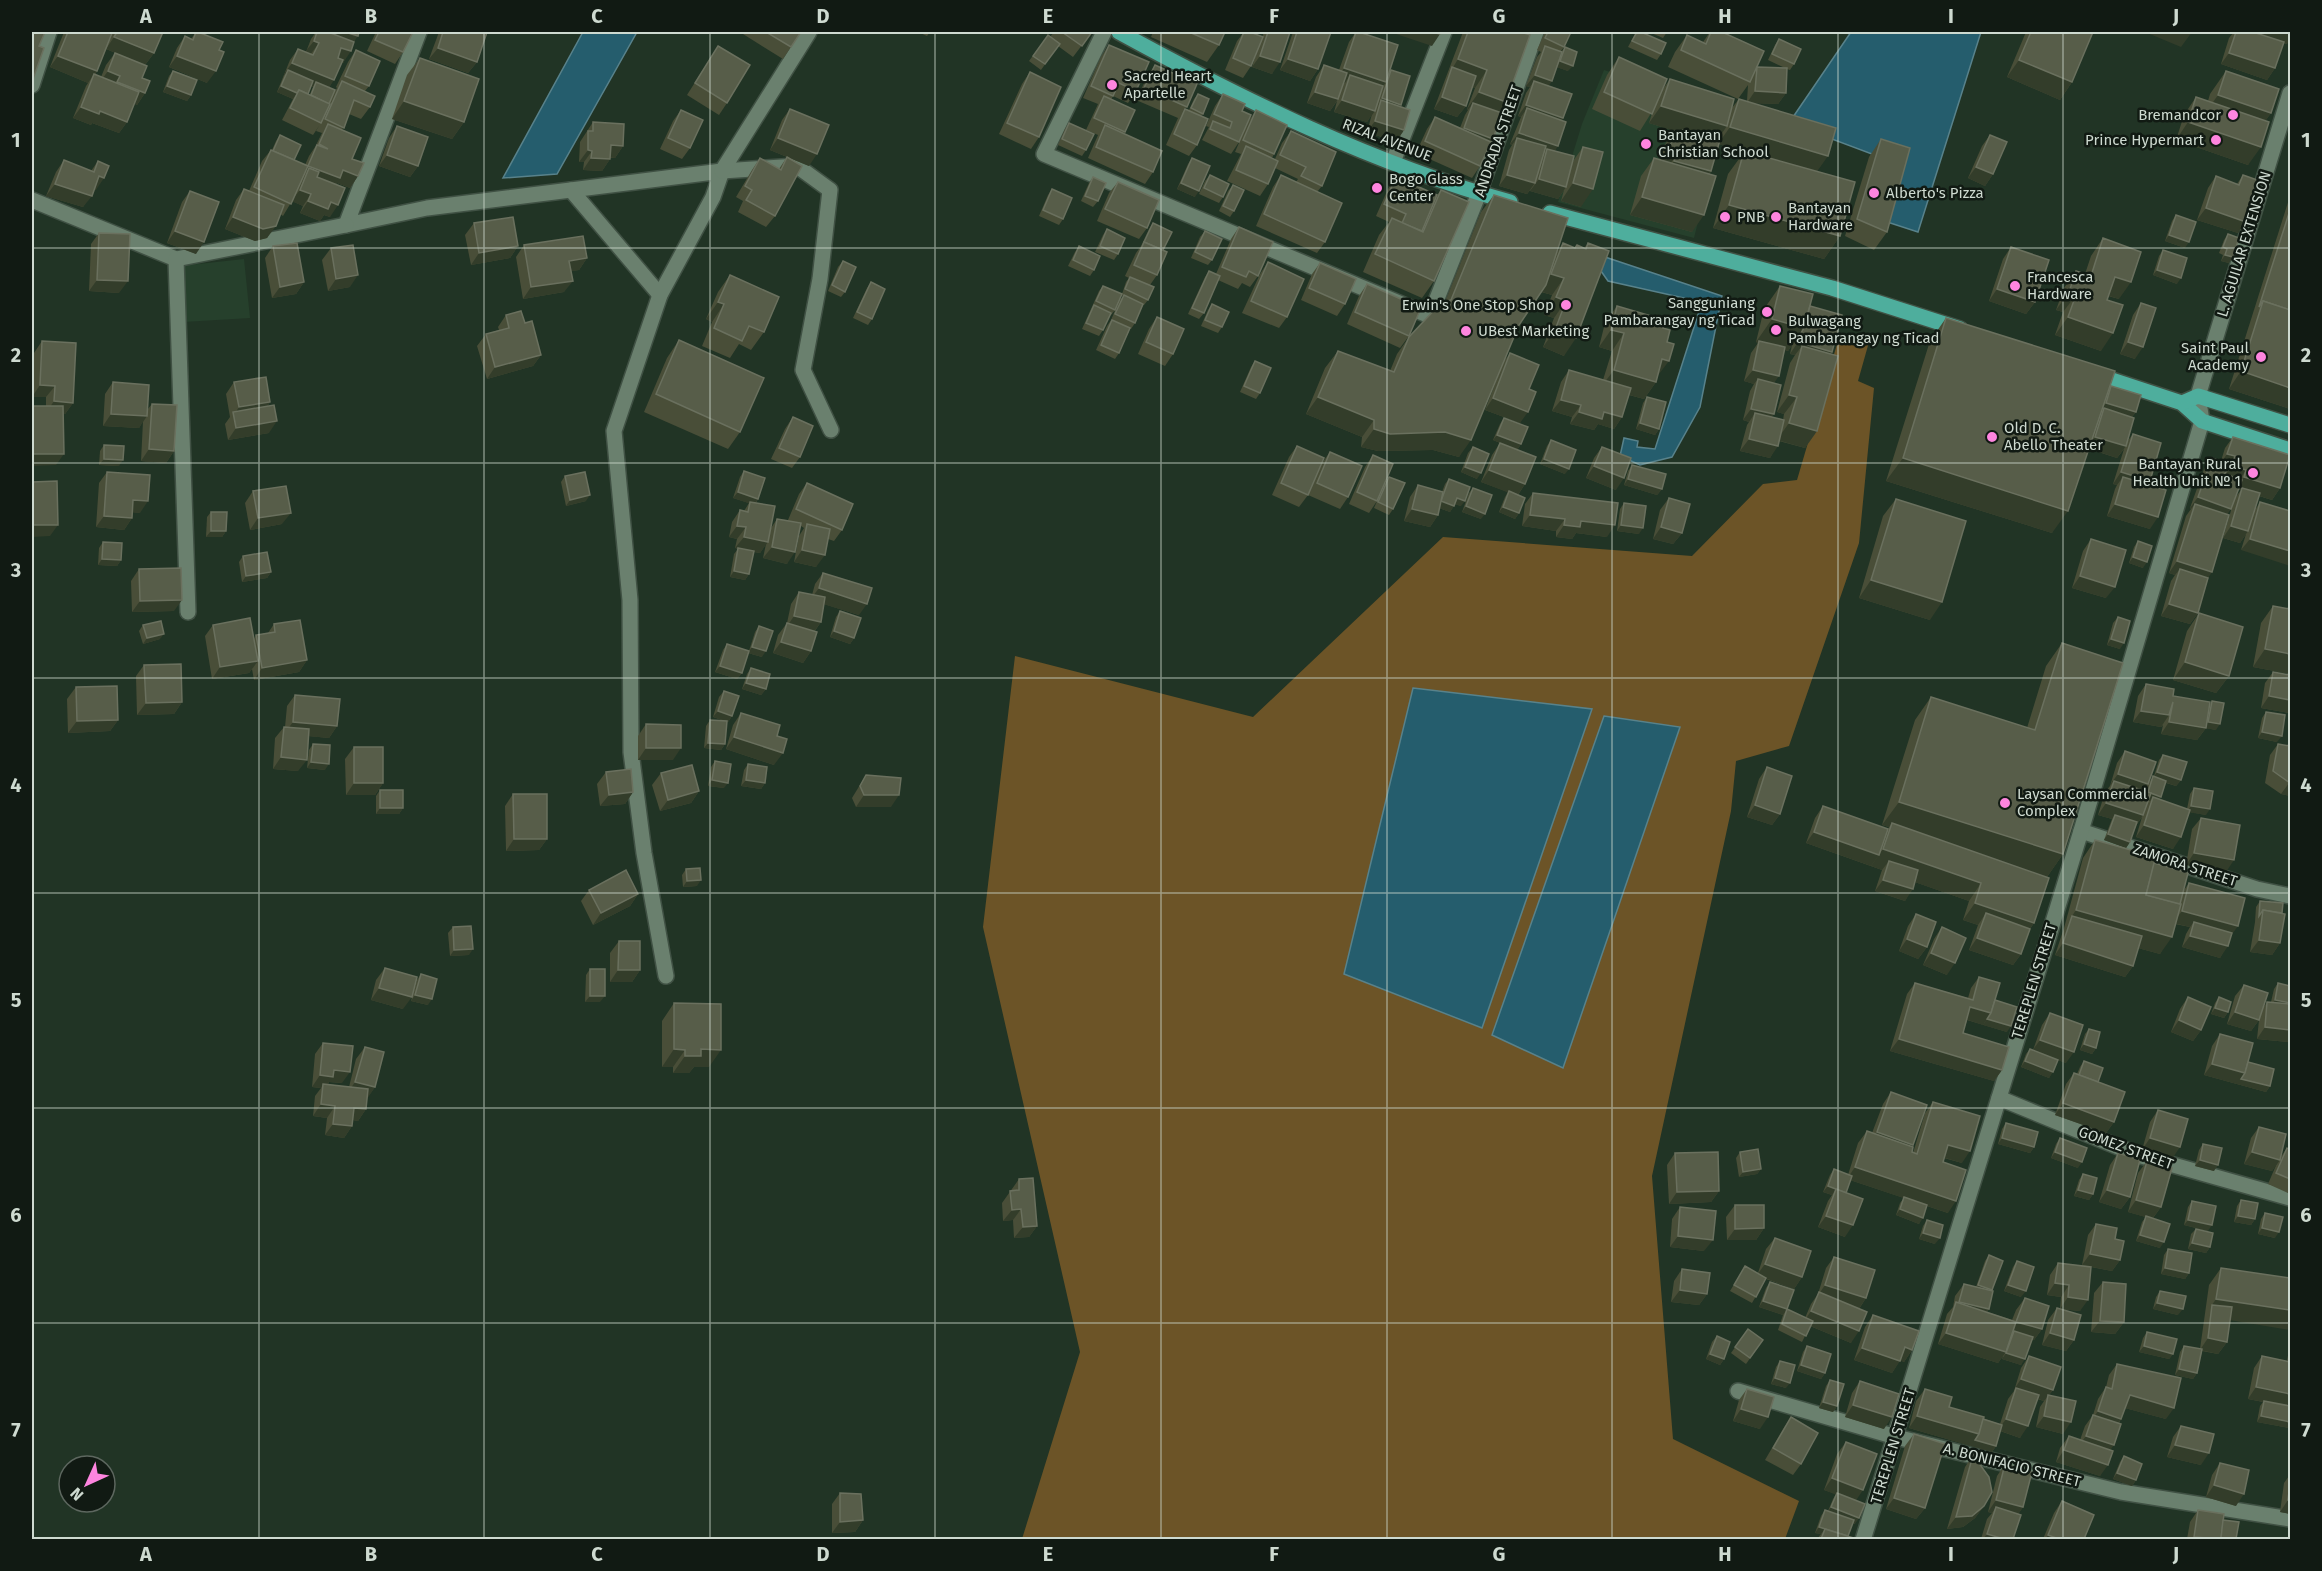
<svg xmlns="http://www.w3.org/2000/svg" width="2322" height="1571" viewBox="0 0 2322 1571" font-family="'Fira Sans',sans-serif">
<rect width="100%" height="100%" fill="#213425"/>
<!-- built -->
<g fill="#26402c">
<path d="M1604 70 1726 110 1694 238 1558 202 1582 124Z"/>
<path d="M244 259 250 318 183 322 180 266Z"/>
</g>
<!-- green -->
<path fill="#6c5427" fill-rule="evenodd" d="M1840 334 1869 342 1858 381 1874 388 1859 543 1789 746 1736 761 1731 811 1652 1176 1673 1439 1799 1501 1785 1539H1022L1080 1352 983 927 1015 656 1253 717 1443 537 1692 556 1763 484 1797 480ZM1604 716 1679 728 1562 1068Z"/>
<!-- water -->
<g fill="#255d6d" stroke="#58828b" stroke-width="1.5">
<path d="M583 32H637L557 174 503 178Z"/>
<path d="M1851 32H1981L1918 232 1881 220 1896 163 1789 123Z"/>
<path d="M1605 257 1722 296 1700 407 1672 457 1640 465 1620 456 1624 438 1638 441 1637 447 1655 449 1702 302 1608 281 1601 271Z"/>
<path d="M1413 688 1592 709 1482 1028 1344 974Z"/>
<path d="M1604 716 1680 727 1563 1068 1492 1035Z"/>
</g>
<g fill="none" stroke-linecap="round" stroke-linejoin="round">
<defs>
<g id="minor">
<path d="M419 32 346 225 427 208 722 171 713 197 660 295 614 431 630 600 631 752 644 853 666 976"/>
<path d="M1104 32 1044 154 1430 316 1479 193 1536 32"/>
<path d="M32 85 49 32"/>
<path d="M1393 162 1444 32"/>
<path d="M722 171 797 166 830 190 820 279 803 370 831 430"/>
<path d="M722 171 809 32"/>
<path d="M571 190 660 295"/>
<path d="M32 200 176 259 346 225"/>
<path d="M176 259 188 612"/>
<path d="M2081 831 2257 889 2290 896"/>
<path d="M1999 1098 2138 1155 2290 1198"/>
<path d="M1738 1391 1896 1437 2121 1492 2290 1519"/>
<path d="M1863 1540 2081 831 2202 421 2198 396 2290 93"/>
</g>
<g id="major">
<path d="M1119 32C1243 100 1373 164 1510 202"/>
<path d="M1550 213 1832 288 1960 329"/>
<path d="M2094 374 2182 403 2202 421 2290 450"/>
<path d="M2182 403 2198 396 2290 425"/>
</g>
</defs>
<!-- minor casing -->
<use href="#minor" stroke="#405144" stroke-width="18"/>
<!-- major casing -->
<use href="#major" stroke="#405144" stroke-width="18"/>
<!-- minor -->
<use href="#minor" stroke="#6a806e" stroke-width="15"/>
<!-- major -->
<use href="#major" stroke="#4eae9d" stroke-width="15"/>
</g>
<!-- wall -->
<g fill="#494e38" fill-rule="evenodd">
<path d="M64 32H110L97 71 95 75 101 77 106 65 115 53 142 78 145 93 137 105 134 103 127 122 119 133 92 123 91 125 73 118 86 86 88 83 50 67Z"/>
<path d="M113 32H163L154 53 145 65 106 49Z"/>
<path d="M196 32 207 83 169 67 177 48 185 36 191 39Z"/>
<path d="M316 32H359L343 63H341L329 88 334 92 337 88 336 87 348 62 356 50 369 86 365 91 370 107 361 119 349 114 342 130 358 176 350 188 337 183 336 184 330 217 324 215 320 221 300 213 303 206 292 201 283 216 280 214 267 238 255 241 225 229 236 200 244 189 249 191 262 161 271 150H272L276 141 280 135 294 160 305 165 309 156 315 147 322 133 316 131 319 126 313 135 282 120 293 99 277 92 290 60 298 49 306 52 311 39ZM311 86 313 87 310 94H308Z"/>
<path d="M376 32H413L403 52 395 64 367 51Z"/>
<path d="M439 32H487L477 62 468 73 429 59Z"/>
<path d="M745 32H801L783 59 743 34Z"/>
<path d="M918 32H930L927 36Z"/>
<path d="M1054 32H1092L1073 57 1058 46 1041 70 1029 61 1048 35 1050 37Z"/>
<path d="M1153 32H1225L1219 45 1207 62 1151 37Z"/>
<path d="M1244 32H1250L1262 37 1264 32H1290L1272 74 1252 67 1256 54 1251 66 1243 78 1225 70 1237 41Z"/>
<path d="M1293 32H1331L1318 69 1310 81 1280 70Z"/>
<path d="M1356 32 1389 74 1391 70 1400 106 1404 130 1396 142 1367 132 1372 114 1367 122 1334 112 1337 101 1330 111 1307 103 1316 77 1324 65 1339 70 1349 42Z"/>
<path d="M1463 32H1521L1506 102 1499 112 1491 142 1480 166 1472 178 1416 153 1427 129 1435 117 1460 128 1465 115 1468 110 1467 109 1475 88 1472 87 1466 106 1457 117 1434 109Z"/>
<path d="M1545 32H1571L1564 47 1561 51V52L1565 47 1568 71 1557 67 1548 86 1563 118 1562 120 1555 151 1573 161 1583 147 1581 207 1561 201 1564 190 1558 199 1530 191 1531 189 1527 194 1499 186 1509 150 1512 145 1510 144 1521 117 1518 116 1526 93 1530 87 1526 86 1537 57 1541 52 1537 50Z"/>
<path d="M1636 32 1661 54 1657 60 1628 47Z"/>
<path d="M1649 32H1667L1663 38Z"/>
<path d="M1710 32H1722L1757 67 1785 68 1768 60 1775 45 1779 39 1794 64 1790 70 1787 69 1786 93 1778 104 1754 103 1817 172 1840 236 1824 259 1713 228 1728 174 1744 152 1719 144 1692 232 1630 215 1641 176 1654 158 1659 160 1662 149 1674 131 1681 133 1649 123 1653 110 1640 131 1592 109 1607 75 1619 57 1663 89 1670 79 1731 109 1739 99 1747 101 1748 85 1738 99 1668 67 1675 52 1687 35 1703 42Z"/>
<path d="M2026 32H2093L2072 82 2060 100 2007 77Z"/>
<path d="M2234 32H2290L2287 44 2283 43 2275 68 2267 80 2221 64 2229 38Z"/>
<path d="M1109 45 1136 91 1128 103 1113 96 1111 100 1125 132 1124 134 1153 172 1145 184 1088 158 1098 135 1086 130 1098 104 1083 98 1101 57Z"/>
<path d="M718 46 727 103 719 115 687 95Z"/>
<path d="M420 58 464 122 452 139 392 119 407 75Z"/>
<path d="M1155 65 1187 107 1185 109 1189 110 1194 99 1198 94 1203 114 1201 116 1197 145 1189 156 1166 145 1178 118 1136 100 1147 77Z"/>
<path d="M173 71 191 95 187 101 163 92 169 76Z"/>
<path d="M2226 71 2271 113 2265 121 2248 165 2176 140 2184 115 2196 97 2208 101 2210 94Z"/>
<path d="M1030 72 1039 137 1031 149 999 134 1022 84Z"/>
<path d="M1223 94 1239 142 1231 154 1202 140 1209 127 1206 126 1215 106Z"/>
<path d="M790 109 809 166 770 150 782 120Z"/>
<path d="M681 110 690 148 682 159 660 149 673 121Z"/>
<path d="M1256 110 1274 154 1272 158 1275 159 1282 143 1291 131 1322 186 1317 192 1325 242 1317 253 1256 226 1273 187 1281 175 1296 182 1298 179 1275 168 1268 184 1260 196 1227 181 1241 154 1235 152 1248 122Z"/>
<path d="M593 122 623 146 615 158H610V159L602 171 583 170 584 162H579L580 142Z"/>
<path d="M1069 123 1086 150 1082 156 1058 145 1065 129Z"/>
<path d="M397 126 418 166 410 177 379 166 389 138Z"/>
<path d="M1990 135 1993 174 1985 186 1968 178 1982 146Z"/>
<path d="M1881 139 1887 232 1874 250 1845 236 1869 157Z"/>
<path d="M787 157 775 216 766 227 738 212 743 201 736 197 752 170 760 158 779 169Z"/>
<path d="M1192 158 1195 197 1177 189 1188 164Z"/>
<path d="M64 160 91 171 98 161 96 190 94 189 83 207 46 196 56 172Z"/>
<path d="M1210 175 1223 197 1219 203 1199 194 1205 181Z"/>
<path d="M2243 175 2238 233 2197 220 2208 188 2216 176 2237 184Z"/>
<path d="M1093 177 1098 201 1093 207 1081 201 1089 183Z"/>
<path d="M1396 177 1437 195 1441 190 1434 281 1422 298 1363 272 1379 235 1389 222 1376 216 1388 189Z"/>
<path d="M1118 182 1147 228 1139 239 1097 221 1109 193Z"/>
<path d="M1233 185 1234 211 1230 217 1219 211 1228 191Z"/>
<path d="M1052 189 1063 219 1059 225 1039 216 1048 195Z"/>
<path d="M190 191 196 254 167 243 182 202Z"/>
<path d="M1494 195 1557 252 1563 243 1574 248 1577 245 1584 248 1588 243 1564 356 1543 347 1554 318 1544 315 1552 295 1541 292 1519 325 1502 364 1510 353 1529 389 1520 423 1485 410 1500 371 1459 457 1433 450 1378 451 1361 447 1362 437 1306 414 1325 368 1338 351 1390 371 1397 354 1409 337 1445 302 1481 212Z"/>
<path d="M2290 196V409L2229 389Z"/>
<path d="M2176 215 2185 248 2165 241 2172 221Z"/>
<path d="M474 223 518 246 510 258 471 265 465 235Z"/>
<path d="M1153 223 1163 250 1157 275 1150 285 1148 300 1144 305H1143L1135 323 1131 329H1130L1119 353 1115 359 1096 350 1107 326 1111 320 1119 301 1123 296 1121 295 1115 310 1111 315H1110L1103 330 1099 336 1082 329 1099 291 1103 286 1122 294 1126 282 1129 278 1125 276 1136 253 1141 246 1149 229Z"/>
<path d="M1239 227 1258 276 1250 287 1242 283 1238 289 1218 280 1204 313 1199 319 1188 314 1205 277 1209 271 1216 274 1231 239Z"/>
<path d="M1107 229 1118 254 1114 260 1095 252 1103 235Z"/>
<path d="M1205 231 1212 260 1208 265 1191 258 1200 237Z"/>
<path d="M99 233 119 293 89 291 91 244Z"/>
<path d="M2228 234 2229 263 2221 261 2223 255 2219 253 2224 240Z"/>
<path d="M2103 238 2119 299 2108 296 2107 300 2101 351 2055 335 2063 312 2056 310 2064 288 2076 271 2085 274 2091 256Z"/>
<path d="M524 245 587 258 579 270 571 271 564 292 523 299 516 257Z"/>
<path d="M273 246 304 282 296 294 272 298 265 258Z"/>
<path d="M1079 246 1094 270 1090 276 1068 266 1075 252Z"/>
<path d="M2011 247 2035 302 2026 314 1989 301 2003 259Z"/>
<path d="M331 248 350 287 328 291 322 260Z"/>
<path d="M2163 250 2177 284 2153 275 2159 256Z"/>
<path d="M843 261 845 292 841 297 828 291 838 267Z"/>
<path d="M1268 262 1287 317 1279 328 1242 313 1260 274Z"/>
<path d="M1320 263 1345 304 1337 316 1301 300 1312 274Z"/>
<path d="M730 275 764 332 751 350 739 344 730 358 702 346 712 322 706 319 718 292Z"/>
<path d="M871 282 872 319 868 325 853 318 867 288Z"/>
<path d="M1367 284 1409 336 1400 348 1347 324 1359 296Z"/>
<path d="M1780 286 1810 306 1832 352 1831 354 1817 431 1805 448 1779 441 1770 458 1740 451 1747 425 1749 422 1743 420 1750 391 1754 384 1744 381 1751 353 1758 343 1756 342 1764 309ZM1792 345 1790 354 1795 355 1790 363 1777 412 1784 414 1783 420 1772 417 1774 383 1785 350 1788 351Z"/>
<path d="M2141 303 2135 359 2120 354 2133 315Z"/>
<path d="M1212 304 1222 327 1218 333 1201 326 1208 310Z"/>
<path d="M1617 306 1663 328 1656 382 1644 399 1629 395 1622 417 1614 429 1598 424 1594 430 1570 424 1572 417 1552 411 1561 382 1569 370 1603 380 1612 351 1599 347 1605 323Z"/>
<path d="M506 315 525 323 541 355 533 366 487 379 477 346 486 334 499 330 498 327Z"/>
<path d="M1157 317 1173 354 1165 366 1138 354 1149 329Z"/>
<path d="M1946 318 2109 388 2111 386 2136 412 2132 417 2126 443 2133 434 2147 484 2150 529 2107 516 2115 489 2117 485 2113 484 2124 449 2117 458 2089 449 2052 533 1886 481 1930 341Z"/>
<path d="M679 340 740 432 728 449 644 412 667 358Z"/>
<path d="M42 341 73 403 65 414H63L56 465 46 406V397H32L34 353Z"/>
<path d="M1255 361 1260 393 1256 399 1240 392 1251 367Z"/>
<path d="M113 382 147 410 152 404 174 451 166 463 141 461 143 421 139 428 103 426 105 394Z"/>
<path d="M234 382 270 402 267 407 269 433 228 440 225 424 230 417 226 394Z"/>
<path d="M1647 397 1659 429 1655 435 1636 429 1643 403Z"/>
<path d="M793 417 800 457 792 468 771 459 785 429Z"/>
<path d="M1504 418 1521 444 1517 450 1493 440 1500 424Z"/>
<path d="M2233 437 2280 488 2272 500 2259 496 2255 510 2260 502 2290 511 2241 550 2246 534 2240 543 2223 538 2232 507 2227 514 2198 613 2190 624 2161 616 2171 581 2175 575 2169 573 2186 516 2191 509 2190 508 2204 469 2212 458 2221 461 2225 448ZM2238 489 2241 490 2235 498Z"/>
<path d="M1551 440 1565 474 1540 464 1547 446Z"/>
<path d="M1500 443 1525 484 1518 495 1519 513 1515 519 1499 512 1505 497 1508 492 1481 482 1492 455Z"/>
<path d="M104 445 119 466 99 465 100 451Z"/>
<path d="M1297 446 1308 495 1299 507 1272 495 1289 457Z"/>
<path d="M1473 447 1477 479 1461 472 1468 453Z"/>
<path d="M1602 447 1616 490 1586 478 1594 458Z"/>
<path d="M1330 452 1348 497 1340 509 1308 495 1322 463Z"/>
<path d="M1373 455 1377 501 1369 513 1349 504 1365 467Z"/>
<path d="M1632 465 1662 489 1657 495 1624 485 1628 471Z"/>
<path d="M744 471 758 499 756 503 771 528 777 519 788 520 799 494 807 483 842 530 834 541 828 539 816 567 794 562 799 536 804 528 801 526 787 564 763 558 766 544 760 553 754 552 749 574 745 580 730 577 734 554 738 549 735 548 737 539 729 537 732 522 740 510 744 511 749 503 733 498 740 477Z"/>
<path d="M107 472 140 513 132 512V518L124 530 96 527 99 483Z"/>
<path d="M565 476 586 501 566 506 561 482Z"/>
<path d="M1389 477 1393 509 1389 515 1374 508 1385 483Z"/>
<path d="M1449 479 1461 506 1455 504 1450 512 1439 508 1438 515 1430 527 1404 521 1410 497 1418 485 1442 492 1445 484Z"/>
<path d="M1473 488 1481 519 1462 512 1469 493Z"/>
<path d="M253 491 282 524 250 530 245 503Z"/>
<path d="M1533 493 1607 537 1576 533 1572 539 1556 537V531L1522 526 1525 504Z"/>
<path d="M1669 498 1682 533 1673 544 1653 539 1660 510Z"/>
<path d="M1896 499 1930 620 1859 598 1883 516Z"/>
<path d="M1624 503 1639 534 1617 531 1620 509Z"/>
<path d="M211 512 226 531 222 537H206L207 517Z"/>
<path d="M2091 539 2106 598 2072 588 2083 551Z"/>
<path d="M2138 541 2143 568 2129 563 2134 547Z"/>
<path d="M103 542 121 560 117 566 98 565 99 548Z"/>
<path d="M243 556 271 572 267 578 242 582 239 562Z"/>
<path d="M139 569 174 611 132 612 131 581Z"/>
<path d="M823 573 859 615 824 604 821 622 814 632 811 651 803 663 773 653 778 635 787 623 791 604 799 592 812 595 815 584Z"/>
<path d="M2273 606 2290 609V674L2253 667 2261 623Z"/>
<path d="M840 611 854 638 850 644 830 637 836 617Z"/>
<path d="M2199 613 2229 676 2216 693 2173 680 2187 631Z"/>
<path d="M2118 617 2120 649 2107 645 2113 623Z"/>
<path d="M274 624 307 660 299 672 254 680 252 669 249 673 212 679 205 636 213 625 254 639 256 635 268 633Z"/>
<path d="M143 625 160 639 143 644 139 631Z"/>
<path d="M759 626 762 657 748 653 742 673 737 679 715 672 723 650 727 644 749 651 755 632Z"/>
<path d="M2062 643 2063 854 2047 877 2026 870 2034 923 2030 929 2021 954 2013 965 1969 950 1978 925 1963 920 1969 901 1915 882 1905 901 1875 891 1882 870 1806 843 1815 818 1823 806 1888 829 1889 827 1882 825 1915 720 1931 697 2027 728 2046 666Z"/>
<path d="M144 665 182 702 174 714 137 715 136 676Z"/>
<path d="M751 668 766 689 761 695 742 689 747 674Z"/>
<path d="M2273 672 2290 675V713L2261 708 2265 683Z"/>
<path d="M2146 684 2173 696 2210 704 2212 701 2216 730 2206 728 2197 740 2161 734 2163 725 2161 727 2133 722 2138 696Z"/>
<path d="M76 687 118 720 110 731 68 733 67 699Z"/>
<path d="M724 691 732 716 728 722 713 717 719 697Z"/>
<path d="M295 695 337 726 329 738 309 736 298 771 273 769 275 738 284 727H285L287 706Z"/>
<path d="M2266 712 2277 742 2258 738 2262 718Z"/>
<path d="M741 713 777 736 774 765 726 749 733 725Z"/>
<path d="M710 720 725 744 721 750 704 748 706 726Z"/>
<path d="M646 724 673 760H638V736Z"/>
<path d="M313 744 325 770 307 768 309 750Z"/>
<path d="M2278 744 2290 746V796L2281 794 2265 783 2270 755Z"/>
<path d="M354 747 383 783 375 795H346L345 759Z"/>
<path d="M2125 751 2149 782 2154 776 2159 760 2163 755 2181 780 2176 786 2166 783 2159 799 2187 809 2190 794 2194 788 2206 815 2190 812 2173 849 2136 837 2142 817 2135 827 2130 842 2126 848 2104 840 2112 819 2098 815 2105 792 2110 786 2117 763Z"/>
<path d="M715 761 724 788 708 786 711 767Z"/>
<path d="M748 764 765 783 761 789 741 786 744 770Z"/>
<path d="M1767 767 1780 814 1772 825 1747 817 1759 779Z"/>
<path d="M606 772 633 792 625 804 600 806 597 784Z"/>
<path d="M661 773 699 791 691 803 660 811 652 785Z"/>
<path d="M866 775 891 807H856L852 798Z"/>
<path d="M380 790 403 808 399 814H376V796Z"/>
<path d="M513 794 547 839 539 850 506 851 505 806Z"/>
<path d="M2201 818 2226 872 2186 865 2192 829Z"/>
<path d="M2095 840 2154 863 2184 890 2189 883 2231 937 2220 958 2182 947 2186 934 2190 927 2175 924 2160 954 2138 948 2133 966 2125 977 2055 955 2064 928 2083 858Z"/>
<path d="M686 869 697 886 683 887 682 875Z"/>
<path d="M589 890 638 894 630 906 593 925 581 901Z"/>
<path d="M2260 901 2282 913 2280 943 2272 955 2250 952 2255 922 2256 907Z"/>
<path d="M1916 914 1927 947 1918 959 1899 951 1908 926Z"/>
<path d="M453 927 469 955 450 956 448 933Z"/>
<path d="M1942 927 1947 975 1923 965 1934 939Z"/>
<path d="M619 941 640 970 632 982H610V953Z"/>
<path d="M385 968 403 1009 371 1000 376 980Z"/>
<path d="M590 969 600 1002H585L586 975Z"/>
<path d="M421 974 428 1005 411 1001 417 980Z"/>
<path d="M1979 977 1995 1001 2007 1032 1967 1020 1963 1033 2002 1070 1994 1081 1890 1051 1907 994 1915 983 1968 998 1971 988Z"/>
<path d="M2278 983 2289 1042 2257 1039 2259 1020 2251 1031 2227 1024 2235 996 2244 985 2263 1008 2267 1002H2271L2274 989Z"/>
<path d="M2188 997 2201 1030 2193 1041 2171 1032 2180 1009Z"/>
<path d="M2219 997 2228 1012 2224 1018 2211 1014 2215 1003Z"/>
<path d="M674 1003 709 1067H694L689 1073H673V1067H662V1021Z"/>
<path d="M2050 1013 2066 1063 2058 1060 2049 1078 2021 1067 2026 1054 2030 1049 2033 1050 2042 1025Z"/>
<path d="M2089 1029 2096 1048 2092 1054 2080 1050 2085 1034Z"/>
<path d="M2220 1034 2248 1062 2270 1086 2266 1092 2204 1075 2212 1046Z"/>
<path d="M323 1043 342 1083 329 1082 328 1084 349 1087 356 1059 365 1047 375 1087 367 1098 366 1109 358 1121 353 1120 352 1126 344 1138 325 1135 327 1118 313 1116 315 1096 321 1088 312 1087 315 1054Z"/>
<path d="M2084 1061 2098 1082 2114 1122 2106 1133 2055 1115 2066 1084 2074 1073 2077 1074 2080 1067Z"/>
<path d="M1891 1092 1913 1145 1912 1152 1913 1153 1925 1113 1933 1102 1962 1163 1944 1158 1943 1162 1948 1213 1927 1206 1919 1224 1896 1215 1900 1203 1904 1198 1850 1180 1846 1193 1845 1237 1818 1227 1828 1201 1832 1195 1823 1192 1830 1175 1834 1169 1848 1175 1858 1143 1867 1131 1872 1133 1883 1104Z"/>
<path d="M2158 1110 2172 1159 2142 1150 2150 1122Z"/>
<path d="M2006 1123 2034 1147 2030 1153 1998 1144 2002 1129Z"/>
<path d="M2259 1127 2280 1158 2287 1148 2290 1150V1194L2268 1184 2277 1163 2272 1171 2244 1164 2251 1138Z"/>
<path d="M2060 1138 2078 1168 2051 1158 2056 1144Z"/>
<path d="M2203 1144 2214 1171 2195 1166 2199 1150Z"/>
<path d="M1740 1152 1761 1169 1757 1174 1739 1177 1736 1158Z"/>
<path d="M1675 1153 1719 1191 1711 1202 1669 1204 1667 1165Z"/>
<path d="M2118 1153 2130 1197 2121 1209 2099 1202 2110 1165Z"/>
<path d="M2147 1161 2161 1207 2153 1218 2160 1248 2136 1241 2142 1222 2146 1217 2128 1212 2138 1173Z"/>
<path d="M2083 1174 2093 1194 2089 1200 2074 1196 2079 1180Z"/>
<path d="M1019 1179 1037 1226 1029 1237 1014 1238 1013 1220 1003 1221 1002 1203Z"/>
<path d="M2241 1200 2255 1219 2251 1225 2234 1222 2237 1206Z"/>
<path d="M2192 1201 2208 1231 2184 1225 2188 1207Z"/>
<path d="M1735 1205 1764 1228 1756 1240H1727L1726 1217Z"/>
<path d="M1680 1207 1704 1251 1670 1247 1672 1219Z"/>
<path d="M2265 1213 2275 1238 2258 1234 2261 1219Z"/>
<path d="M1927 1220 1935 1244 1919 1239 1923 1226Z"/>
<path d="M2096 1224 2115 1239 2120 1260 2112 1271 2091 1267 2080 1311 2060 1309 2074 1340 2066 1351 2042 1345 2048 1320 2057 1308 2060 1309 2061 1297 2047 1295 2050 1275 2058 1263 2087 1266 2082 1265 2088 1235Z"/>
<path d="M2196 1229 2210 1247 2206 1253 2188 1249 2191 1234Z"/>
<path d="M1775 1238 1802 1277 1794 1289 1766 1279 1752 1303 1730 1291 1745 1266 1758 1273 1766 1249Z"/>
<path d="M2168 1249 2189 1273 2185 1279 2161 1274 2164 1255Z"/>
<path d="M1989 1255 1992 1291 1989 1309 1987 1312 2012 1320 2016 1310 2025 1298 2042 1329 2034 1340H2032L2021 1365 2002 1359 2003 1356 1998 1363 1938 1344 1947 1314 1953 1307 1955 1296 1964 1284 1976 1287 1985 1261Z"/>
<path d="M1834 1257 1866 1298 1859 1309 1851 1343 1810 1326 1802 1342 1778 1330 1783 1315 1759 1307 1766 1288 1770 1282 1787 1309 1805 1318 1811 1304 1818 1294 1826 1268Z"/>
<path d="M2017 1261 2021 1297 2004 1291 2013 1267Z"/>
<path d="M2221 1268 2230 1320 2227 1342 2218 1354 2202 1351 2197 1373 2193 1379 2175 1375 2180 1352 2184 1346 2200 1349 2209 1285Z"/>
<path d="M1682 1269 1707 1294 1699 1305 1671 1302 1674 1281Z"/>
<path d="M2103 1282 2124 1322 2115 1334 2091 1332 2094 1293Z"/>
<path d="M2160 1291 2178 1315 2153 1309 2156 1297Z"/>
<path d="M1873 1315 1912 1350 1904 1362 1900 1360 1892 1373 1854 1360 1865 1327Z"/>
<path d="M1748 1329 1763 1340 1746 1364 1731 1353Z"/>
<path d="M2147 1332 2173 1354 2169 1359 2139 1352 2143 1338Z"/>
<path d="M1717 1336 1724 1359 1720 1365 1706 1359 1712 1342Z"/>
<path d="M2290 1344V1428L2257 1422 2260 1406 2263 1402 2248 1399 2254 1368 2262 1356 2287 1361Z"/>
<path d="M1807 1346 1825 1373 1821 1379 1797 1371 1803 1352Z"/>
<path d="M2029 1356 2053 1390 2049 1395 2063 1434 2036 1427 2040 1407 2044 1401 2037 1399 2020 1438 2000 1431 1996 1446 1992 1452 1909 1428 1916 1401 1925 1389 1949 1407 2000 1424 2008 1399 2014 1391 2021 1368Z"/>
<path d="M1780 1361 1786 1388 1771 1384 1776 1367Z"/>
<path d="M2117 1364 2166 1419 2125 1408 2121 1419 2119 1423 2100 1476 2056 1462 2060 1448 2069 1436 2080 1440 2085 1426 2093 1415 2098 1399 2106 1387 2109 1375Z"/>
<path d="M1830 1380 1837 1406 1833 1412 1819 1408 1826 1386Z"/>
<path d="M1860 1381 1884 1429 1845 1417 1852 1393Z"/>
<path d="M1747 1389 1760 1429 1733 1421 1739 1400Z"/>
<path d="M1791 1417 1801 1464 1793 1475 1765 1460 1783 1429Z"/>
<path d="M2181 1426 2201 1465 2167 1457 2173 1437Z"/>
<path d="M1914 1434 1925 1508 1916 1519 1886 1509 1905 1446Z"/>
<path d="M1846 1442 1856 1500 1855 1524 1853 1523 1848 1536 1853 1539H1817L1821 1534 1815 1533 1821 1516 1825 1510 1828 1511 1833 1499 1836 1494 1824 1490 1837 1454Z"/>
<path d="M1973 1455 1984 1506 1975 1518 1963 1527 1947 1529 1965 1467Z"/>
<path d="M2124 1456 2136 1480 2132 1486 2113 1479 2120 1462Z"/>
<path d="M2220 1463 2236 1506 2206 1497 2212 1475Z"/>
<path d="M2005 1464 2023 1507 2018 1514 2013 1539H1981L1987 1519 1992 1513 1988 1512 1997 1476Z"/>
<path d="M2290 1465V1514L2280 1512 2284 1483 2289 1476H2288Z"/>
<path d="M840 1493 863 1520 855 1532 832 1533V1504Z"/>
<path d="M2062 1501 2084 1539H2043L2054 1513Z"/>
<path d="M2198 1510 2236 1539H2187L2190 1522Z"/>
</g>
<!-- shaded-wall -->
<g fill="#333d2a">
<path d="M324 32H345L358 36 349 48Z"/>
<path d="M1369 32H1379L1377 34Z"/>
<path d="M1398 32H1431L1440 34 1432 46 1396 34Z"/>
<path d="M2145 32H2192L2181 47Z"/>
<path d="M2248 32H2290V39L2287 44Z"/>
<path d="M114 37 154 53 145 65 106 49Z"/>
<path d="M314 41 319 43 310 55 305 52Z"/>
<path d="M341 48 351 51 343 63 333 59Z"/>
<path d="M438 48 477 62 468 73 429 59Z"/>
<path d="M2229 53 2275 68 2267 80 2221 64Z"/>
<path d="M58 56 97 71 92 79 94 74 88 83 50 67Z"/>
<path d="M177 56 216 71 207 83 169 67Z"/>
<path d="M1260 56 1280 62 1272 74 1252 67Z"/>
<path d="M1288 59 1318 69 1310 81 1280 70Z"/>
<path d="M1458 59 1487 70 1475 88 1449 78 1452 69Z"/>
<path d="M2019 60 2072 82 2060 100 2007 77Z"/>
<path d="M1560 61 1573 66 1568 71 1556 67Z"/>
<path d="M292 63 334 80 326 92 316 82 313 87 286 75 288 70 285 75 284 74Z"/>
<path d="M1344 68 1386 82 1378 94 1350 75 1345 83 1336 80Z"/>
<path d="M108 71 120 76 112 87 100 82Z"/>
<path d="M1535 75 1552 81 1544 93 1534 81 1530 87 1526 86Z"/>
<path d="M117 82 145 93 137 105 109 94Z"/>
<path d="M167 86 191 95 187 101 163 92Z"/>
<path d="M281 86 297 93 293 99 277 92Z"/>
<path d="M1755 91 1786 93 1778 104 1747 103Z"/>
<path d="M1315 92 1338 99 1330 111 1307 103Z"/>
<path d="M1479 92 1506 102 1494 119 1473 103 1468 110 1467 109Z"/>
<path d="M2218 95 2271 113 2255 136 2202 118Z"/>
<path d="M1442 97 1466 106 1457 117 1434 109Z"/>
<path d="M1382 98 1401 105 1393 116 1381 100 1374 110Z"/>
<path d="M1342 100 1375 111 1367 122 1334 112Z"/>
<path d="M404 101 464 122 452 139 392 119Z"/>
<path d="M1526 105 1563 118 1555 130 1527 108 1521 117 1518 116Z"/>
<path d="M1661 106 1727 126 1715 143 1683 130 1681 133 1649 123Z"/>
<path d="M81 107 100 111 127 122 119 133 92 123 91 125 73 118Z"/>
<path d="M1375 121 1404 130 1396 142 1367 132Z"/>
<path d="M2188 122 2261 147 2248 165 2176 140Z"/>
<path d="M1730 127 1828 156 1816 173 1718 144Z"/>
<path d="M1464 128 1493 139 1485 150 1456 140Z"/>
<path d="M1519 133 1558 146 1550 158 1547 149 1542 155 1517 138 1512 145 1510 144Z"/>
<path d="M778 138 817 154 809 166 770 150Z"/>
<path d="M611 145 623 146 615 158 603 157Z"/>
<path d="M588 150 592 151 584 162H579Z"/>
<path d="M387 155 418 166 410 177 379 166Z"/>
<path d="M1668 155 1675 157 1663 174 1656 172Z"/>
<path d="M591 158 610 159 602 171 583 170Z"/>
<path d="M1674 161 1711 171 1699 189 1662 178Z"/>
<path d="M308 166 343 170 358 176 350 188 337 183 332 190 304 180 309 168 301 178Z"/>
<path d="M1976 167 1993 174 1985 186 1968 178Z"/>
<path d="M1507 175 1535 183 1527 194 1499 186Z"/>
<path d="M99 176 104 178 96 190 91 188Z"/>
<path d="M1539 179 1566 187 1558 199 1530 191Z"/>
<path d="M1181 183 1199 191 1195 197 1177 189Z"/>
<path d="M1573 183 1593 189 1581 207 1561 201Z"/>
<path d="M55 184 92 196 83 207 46 196Z"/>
<path d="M300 190 311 194 303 206 291 201Z"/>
<path d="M1642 197 1704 215 1692 232 1630 215Z"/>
<path d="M308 201 331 202 338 205 330 217 324 215 320 221 300 213Z"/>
<path d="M1729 205 1840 236 1824 259 1713 228Z"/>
<path d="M2206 208 2246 222 2238 233 2197 220Z"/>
<path d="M233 217 276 226 267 238 255 241 225 229Z"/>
<path d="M175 231 204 242 196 254 167 243Z"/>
<path d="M2169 235 2189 242 2185 248 2165 241Z"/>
<path d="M518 246 510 258 471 265 479 253Z"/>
<path d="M2225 255 2233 257 2229 263 2221 261Z"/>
<path d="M587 258 579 270 561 273 569 261Z"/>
<path d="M2157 270 2181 278 2177 284 2153 275Z"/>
<path d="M1551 274 1564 278 1552 295 1539 291Z"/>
<path d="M358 275 350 287 328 291 336 279Z"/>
<path d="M2115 277 2131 282 2119 299 2103 294Z"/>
<path d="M97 280 128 281 119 293 89 291Z"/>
<path d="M573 281 564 292 523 299 531 287Z"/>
<path d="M304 282 296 294 272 298 280 287Z"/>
<path d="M1997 289 2035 302 2026 314 1989 301Z"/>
<path d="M2069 292 2076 295 2063 312 2056 310Z"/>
<path d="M1556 297 1566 301 1554 318 1544 315Z"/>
<path d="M718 302 724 304 712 322 706 319Z"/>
<path d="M2068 317 2113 333 2101 351 2055 335Z"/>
<path d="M1772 319 1804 328 1788 351 1759 343V341L1758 343 1756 342Z"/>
<path d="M1555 330 1576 338 1564 356 1543 347Z"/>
<path d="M1611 330 1624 333 1612 351 1599 347Z"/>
<path d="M1798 342 1832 352 1824 363 1802 346 1795 355 1790 354Z"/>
<path d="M2128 342 2143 347 2135 359 2120 354Z"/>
<path d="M541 355 533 366 487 379 495 367Z"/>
<path d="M1662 359 1669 361 1656 378Z"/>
<path d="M1614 370 1656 382 1644 399 1601 387Z"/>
<path d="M1753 370 1779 376 1771 387 1758 379 1754 384 1744 381Z"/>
<path d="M2241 371 2290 388V409L2229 389Z"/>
<path d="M40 385 55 386 46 397H32Z"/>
<path d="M1789 395 1797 397 1784 414 1777 412Z"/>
<path d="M1318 397 1374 420 1362 437 1306 414Z"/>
<path d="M1493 398 1528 412 1520 423 1485 410Z"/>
<path d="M1561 400 1581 405 1572 417 1552 411Z"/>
<path d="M54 401 73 403 65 414 46 413Z"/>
<path d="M270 402 262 414 234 415 239 407Z"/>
<path d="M2106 403 2136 412 2127 423 2104 408 2099 415 2097 414Z"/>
<path d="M1751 409 1774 414 1766 426 1755 413 1749 422 1743 420Z"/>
<path d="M1579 412H1604L1622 417 1614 429 1598 424 1594 430 1570 424Z"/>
<path d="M111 414 147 416 139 428 103 426Z"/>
<path d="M277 421 269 433 228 440 236 428Z"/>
<path d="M1640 423 1659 429 1655 435 1636 429Z"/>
<path d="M1789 423 1817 431 1805 448 1777 440Z"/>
<path d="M1374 429 1445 432 1471 440 1459 457 1433 450 1378 451 1361 447Z"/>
<path d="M1497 435 1521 444 1517 450 1493 440Z"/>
<path d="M2095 437 2126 446 2117 458 2087 448Z"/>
<path d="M1749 439 1778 446 1770 458 1740 451Z"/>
<path d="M149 449 174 451 166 463 141 461Z"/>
<path d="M32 454H64L56 465 32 466Z"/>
<path d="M2227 454 2235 456 2227 468 2219 466Z"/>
<path d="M1903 458 2068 511 2052 533 1886 481Z"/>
<path d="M104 459 123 460 119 466 99 465Z"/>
<path d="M1544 459 1569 469 1565 474 1540 464Z"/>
<path d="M1594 466 1624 478 1616 490 1586 478Z"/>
<path d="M2232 466 2246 470 2238 482 2224 477Z"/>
<path d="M1465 467 1481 473 1477 479 1461 472Z"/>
<path d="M1489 470 1525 484 1517 496 1481 482Z"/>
<path d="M2121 472 2150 481 2141 492 2123 477 2117 485 2113 484Z"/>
<path d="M2244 477 2280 488 2272 500 2241 490 2242 488 2241 490 2236 488Z"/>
<path d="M1628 479 1662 489 1657 495 1624 485Z"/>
<path d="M738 492 758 499 754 505 733 498Z"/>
<path d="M590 495 586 501 566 506 570 500Z"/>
<path d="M2198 497 2231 509 2223 520 2195 504 2191 509 2190 508Z"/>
<path d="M1457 498 1465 501 1461 506 1453 504Z"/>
<path d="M133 500 148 501 140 513 125 512Z"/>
<path d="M1441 501 1454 506 1450 512 1436 507Z"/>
<path d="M2115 504 2158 517 2150 529 2107 516Z"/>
<path d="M1466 506 1485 514 1481 519 1462 512Z"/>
<path d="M1503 507 1519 513 1515 519 1499 512Z"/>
<path d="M1412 509 1438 515 1430 527 1404 521Z"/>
<path d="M291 513 282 524 250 530 258 518Z"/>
<path d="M1530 515 1565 519 1556 531 1522 526Z"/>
<path d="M104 516 132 518 124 530 96 527Z"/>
<path d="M1581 521 1615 525 1607 537 1576 533 1572 539 1556 537 1564 525Z"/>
<path d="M32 525H58L50 536 32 537Z"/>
<path d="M1621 525 1643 528 1639 534 1617 531Z"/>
<path d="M737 526 746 527 737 539 729 537Z"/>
<path d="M2231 526 2248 531 2240 543 2223 538Z"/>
<path d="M1661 527 1682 533 1673 544 1653 539Z"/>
<path d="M211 531H226L222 537H206Z"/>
<path d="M744 537 768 542 760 553 735 548Z"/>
<path d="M2250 539 2290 551V566L2241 550Z"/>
<path d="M772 547 795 552 787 564 763 558Z"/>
<path d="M802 550 825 555 816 567 794 562Z"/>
<path d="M2133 557 2147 562 2143 568 2129 563Z"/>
<path d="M102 559 121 560 117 566 98 565Z"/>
<path d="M2177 561 2212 572 2204 584 2180 569 2175 575 2169 573Z"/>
<path d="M734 571 749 574 745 580 730 577Z"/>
<path d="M271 572 267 578 242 582 246 576Z"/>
<path d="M2080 576 2115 587 2106 598 2072 588Z"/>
<path d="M1871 580 1942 602 1930 620 1859 598Z"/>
<path d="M819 588 867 604 859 615 810 600Z"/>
<path d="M182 600 174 611 132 612 140 601Z"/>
<path d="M2169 604 2198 613 2190 624 2161 616Z"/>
<path d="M794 616 821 622 813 633 786 628Z"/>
<path d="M834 631 854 638 850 644 830 637Z"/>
<path d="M164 634 160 639 143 644 147 638Z"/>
<path d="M2111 639 2124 643 2120 649 2107 645Z"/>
<path d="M781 642 811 651 803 663 773 653Z"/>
<path d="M752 647 766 651 762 657 748 653Z"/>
<path d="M2265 649 2290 654V674L2253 667Z"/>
<path d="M307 660 299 672 254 680 262 668Z"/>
<path d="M258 661 249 673 212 679 220 667Z"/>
<path d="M2185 662 2229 676 2216 693 2173 680Z"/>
<path d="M720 666 742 673 737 679 715 672Z"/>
<path d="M746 683 766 689 761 695 742 689Z"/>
<path d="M2269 696 2290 700V713L2261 708Z"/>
<path d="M182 702 174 714 137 715 146 703Z"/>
<path d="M718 711 732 716 728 722 713 717Z"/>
<path d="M2141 711 2169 715 2161 727 2133 722Z"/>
<path d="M118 720 110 731 68 733 77 721Z"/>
<path d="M293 722 337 726 329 738 284 734Z"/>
<path d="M2169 722 2206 728 2197 740 2161 734Z"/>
<path d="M2208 722 2220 724 2216 730 2204 728Z"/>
<path d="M2262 732 2282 736 2277 742 2258 738Z"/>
<path d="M734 737 783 753 774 765 726 749Z"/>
<path d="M708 743 725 744 721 750 704 748Z"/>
<path d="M646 748H681L673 760H638Z"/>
<path d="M281 757 307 760 298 771 273 769Z"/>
<path d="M311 762 329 764 325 770 307 768Z"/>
<path d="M2157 772 2181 780 2176 786 2153 778Z"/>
<path d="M2118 774 2148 784 2140 796 2114 781 2109 786Z"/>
<path d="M712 780 728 783 724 788 708 786Z"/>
<path d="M746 780 765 783 761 789 741 786Z"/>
<path d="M354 783H383L375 795H346Z"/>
<path d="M2289 783H2290V796L2281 794Z"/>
<path d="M699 791 691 803 660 811 668 800Z"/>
<path d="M633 792 625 804 600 806 609 795Z"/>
<path d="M2148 793 2161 797 2157 803 2153 797 2150 801 2143 799Z"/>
<path d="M864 795H899L891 807H856Z"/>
<path d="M1899 802 2063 854 2047 877 1890 827 1892 823 1889 827 1882 825Z"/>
<path d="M2106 803 2143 815 2135 827 2115 815 2112 819 2098 815Z"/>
<path d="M1755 805 1780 814 1772 825 1747 817Z"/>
<path d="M2191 806 2210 809 2206 815 2187 812Z"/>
<path d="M380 808H403L399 814H376Z"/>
<path d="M2144 825 2181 837 2173 849 2136 837Z"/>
<path d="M1814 832 1879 855 1871 866 1806 843Z"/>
<path d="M2108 834 2130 842 2126 848 2104 840Z"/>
<path d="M514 839H547L539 850 506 851Z"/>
<path d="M1883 849 1981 883 1969 901 1886 872 1889 861 1882 870 1871 866Z"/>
<path d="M2194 853 2234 860 2226 872 2186 865Z"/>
<path d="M701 880 697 886 683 887 687 881Z"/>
<path d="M1883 880 1913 889 1905 901 1875 891Z"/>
<path d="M638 894 630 906 593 925 601 913Z"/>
<path d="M1975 903 2034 923 2022 940 1986 913 1978 925 1963 920Z"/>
<path d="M2076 910 2172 937 2160 954 2068 929 2072 916 2064 928Z"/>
<path d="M2182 911 2238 926 2230 937 2194 922 2190 927 2173 923Z"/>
<path d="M2190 936 2228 946 2220 958 2182 947Z"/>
<path d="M1977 938 2021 954 2013 965 1969 950Z"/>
<path d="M1907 939 1927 947 1918 959 1899 951Z"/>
<path d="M2259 940 2280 943 2272 955 2250 952Z"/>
<path d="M2063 943 2133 966 2125 977 2055 955Z"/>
<path d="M473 949 469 955 450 956 454 950Z"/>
<path d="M1931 953 1955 963 1947 975 1923 965Z"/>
<path d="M618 970H640L632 982H610Z"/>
<path d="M379 988 412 997 403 1009 371 1000Z"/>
<path d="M415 995 432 999 428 1005 411 1001Z"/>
<path d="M590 996H605L600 1002H585Z"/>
<path d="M2275 1000 2290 1003 2271 1006Z"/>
<path d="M1970 1007 1991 1013 1983 1025 1962 1018Z"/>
<path d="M2215 1008 2228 1012 2224 1018 2211 1014Z"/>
<path d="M2235 1012 2259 1020 2251 1031 2227 1024Z"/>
<path d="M1987 1019 2011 1026 2007 1032 1983 1025Z"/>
<path d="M2179 1020 2201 1030 2193 1041 2171 1032Z"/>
<path d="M2265 1027 2290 1030V1039L2289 1042 2257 1039Z"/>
<path d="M1899 1039 2002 1070 1994 1081 1890 1051Z"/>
<path d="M2040 1040 2074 1052 2066 1063 2032 1051Z"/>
<path d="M2084 1044 2096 1048 2092 1054 2080 1050Z"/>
<path d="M674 1049 685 1050 673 1067H662Z"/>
<path d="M701 1049 721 1050 709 1067H694L689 1073H673L685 1056Z"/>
<path d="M2025 1061 2053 1072 2049 1078 2021 1067Z"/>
<path d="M2212 1064 2245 1073 2270 1086 2266 1092 2204 1075Z"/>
<path d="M334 1070 350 1072 342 1083 329 1082 325 1089 323 1084 321 1088 312 1087 320 1075Z"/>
<path d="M355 1082 375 1087 367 1099 347 1094Z"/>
<path d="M2063 1103 2114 1122 2106 1133 2055 1115Z"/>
<path d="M321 1104 335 1106 327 1118 313 1116Z"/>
<path d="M354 1108 366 1109 358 1121 346 1119Z"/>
<path d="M333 1124 352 1126 344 1138 325 1135Z"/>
<path d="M1877 1132 1913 1145 1905 1156 1869 1143Z"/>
<path d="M2002 1138 2034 1147 2030 1153 1998 1144Z"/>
<path d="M2150 1138 2180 1147 2172 1159 2142 1150Z"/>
<path d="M1948 1145 1970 1151 1962 1163 1939 1156Z"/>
<path d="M2055 1152 2082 1162 2078 1168 2051 1158Z"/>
<path d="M2252 1152 2280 1160 2272 1171 2244 1164Z"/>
<path d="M2200 1160 2218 1165 2214 1171 2195 1166Z"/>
<path d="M1855 1167 1956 1201 1948 1213 1847 1179Z"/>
<path d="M1761 1169 1757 1174 1739 1177 1743 1172Z"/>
<path d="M1828 1186 1836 1189 1832 1195 1823 1192Z"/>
<path d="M2078 1190 2093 1194 2089 1200 2074 1196Z"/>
<path d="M2107 1190 2130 1197 2121 1209 2099 1202Z"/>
<path d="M1719 1191 1711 1202 1669 1204 1677 1192Z"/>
<path d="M2136 1200 2161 1207 2152 1219 2128 1212Z"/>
<path d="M1021 1209 1013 1220 1003 1221 1012 1210Z"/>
<path d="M1900 1209 1923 1218 1919 1224 1896 1215Z"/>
<path d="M1826 1216 1853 1225 1845 1237 1818 1227Z"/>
<path d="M2238 1216 2255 1219 2251 1225 2234 1222Z"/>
<path d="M2188 1220 2212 1225 2208 1231 2184 1225Z"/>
<path d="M1037 1226 1029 1237 1014 1238 1023 1227Z"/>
<path d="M1764 1228 1756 1240H1727L1735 1229Z"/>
<path d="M2262 1228 2279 1232 2275 1238 2258 1234Z"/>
<path d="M1923 1233 1940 1238 1935 1244 1919 1239Z"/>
<path d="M2140 1235 2164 1242 2160 1248 2136 1241Z"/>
<path d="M1678 1236 1713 1240 1704 1251 1670 1247Z"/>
<path d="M2192 1243 2210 1247 2206 1253 2188 1249Z"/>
<path d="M2090 1254 2120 1260 2112 1271 2082 1265Z"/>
<path d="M1765 1264 1802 1277 1794 1289 1757 1275Z"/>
<path d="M2165 1268 2189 1273 2185 1279 2161 1274Z"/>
<path d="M2055 1283 2069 1285 2061 1297 2047 1295Z"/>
<path d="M1825 1285 1866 1298 1858 1310 1817 1297Z"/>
<path d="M1978 1285 1992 1290 1974 1291Z"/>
<path d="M2008 1285 2026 1291 2021 1297 2004 1291Z"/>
<path d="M1680 1290 1707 1294 1699 1305 1671 1302Z"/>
<path d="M2068 1297 2088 1300 2080 1311 2060 1309Z"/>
<path d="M2216 1299 2290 1310V1330L2211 1317 2212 1305Z"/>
<path d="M1763 1301 1787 1309 1783 1315 1759 1307Z"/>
<path d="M1959 1302 1989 1309 1981 1321 1953 1311Z"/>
<path d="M2157 1303 2183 1309 2178 1315 2153 1309Z"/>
<path d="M1811 1311 1859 1331 1851 1343 1803 1323Z"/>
<path d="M2100 1321 2124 1322 2115 1334 2091 1332Z"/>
<path d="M2016 1322 2042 1329 2034 1340 2012 1334Z"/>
<path d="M1946 1333 2006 1352 1998 1363 1938 1344Z"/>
<path d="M2050 1333 2074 1340 2066 1351 2042 1345Z"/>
<path d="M2208 1338 2227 1342 2218 1354 2200 1350Z"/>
<path d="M2144 1346 2173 1354 2169 1359 2139 1352Z"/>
<path d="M1905 1347 1912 1350 1904 1362 1896 1359Z"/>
<path d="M1862 1348 1900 1361 1892 1373 1854 1360Z"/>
<path d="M2006 1353 2025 1359 2021 1365 2002 1359Z"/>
<path d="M1710 1354 1724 1359 1720 1365 1706 1359Z"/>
<path d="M1801 1365 1825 1373 1821 1379 1797 1371Z"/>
<path d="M2179 1369 2197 1373 2193 1379 2175 1375Z"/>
<path d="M1775 1378 1790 1383 1786 1388 1771 1384Z"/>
<path d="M2021 1379 2053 1390 2044 1401 2015 1391 2016 1388 2013 1391Z"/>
<path d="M2256 1387 2290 1394V1407L2248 1399Z"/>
<path d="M2130 1395 2174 1408 2166 1419 2121 1407Z"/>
<path d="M1823 1402 1837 1406 1833 1412 1819 1408Z"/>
<path d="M1853 1405 1892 1417 1884 1429 1845 1417Z"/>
<path d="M1741 1409 1768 1417 1760 1429 1733 1421Z"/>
<path d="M2098 1411 2121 1419 2113 1431 2090 1423Z"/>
<path d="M1917 1416 1979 1434 1996 1446 1992 1452 1909 1428Z"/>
<path d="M2044 1416 2071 1422 2063 1434 2036 1427Z"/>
<path d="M2261 1416 2290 1422V1428L2257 1422Z"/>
<path d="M2006 1419 2028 1426 2020 1438 1998 1430Z"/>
<path d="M2086 1436 2114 1445 2105 1457 2077 1448Z"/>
<path d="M2175 1445 2209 1453 2201 1465 2167 1457Z"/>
<path d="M2064 1450 2108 1465 2100 1476 2056 1462Z"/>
<path d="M2117 1473 2136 1480 2132 1486 2113 1479Z"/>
<path d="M1832 1478 1863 1490 1855 1502 1824 1490Z"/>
<path d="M2214 1485 2244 1494 2236 1506 2206 1497Z"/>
<path d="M1894 1498 1925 1508 1916 1519 1886 1509Z"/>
<path d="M1996 1500 2023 1507 2015 1519 1996 1507 1992 1513 1988 1512Z"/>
<path d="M2288 1500 2290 1501V1514L2280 1512Z"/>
<path d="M1984 1506 1975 1518 1963 1527 1947 1529 1956 1517Z"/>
<path d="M1831 1507 1859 1518 1855 1524 1827 1513Z"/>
<path d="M863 1520 855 1532 832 1533 840 1522Z"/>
<path d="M1819 1527 1825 1529 1821 1534 1815 1533Z"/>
<path d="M1987 1534 2004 1539H1983Z"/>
<path d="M2048 1535 2059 1539H2045Z"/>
<path d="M2194 1537 2214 1539H2192Z"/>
</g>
<!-- building -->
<g fill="#575d49" stroke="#6a705e" stroke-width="1.5">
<path d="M32 32H45L39 46 44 48 32 82Z"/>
<path d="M68 32H110L112 33 97 71 58 56Z"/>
<path d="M117 32H163L154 53 114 37Z"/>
<path d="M196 32H198L223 42 219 50 224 52 216 71 177 56 185 36 193 40Z"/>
<path d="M317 32H328L354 42 351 51 341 48 338 58 343 60 334 80 292 63 298 49 313 55 319 43 314 41Z"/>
<path d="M345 32H359L358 36Z"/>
<path d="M379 32H413L403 52 375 40Z"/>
<path d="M443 32H487L477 62 438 48Z"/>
<path d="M766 32H801L791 47Z"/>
<path d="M1062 32H1092L1082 46Z"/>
<path d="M1189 32H1225L1219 45Z"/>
<path d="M1244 32H1250L1263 37 1251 66 1233 58Z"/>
<path d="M1268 32H1290L1280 62 1260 56Z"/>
<path d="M1297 32H1331L1318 69 1288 59Z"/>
<path d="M1356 32H1359L1398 45 1386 82 1344 68Z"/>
<path d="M1431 32H1441L1440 34Z"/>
<path d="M1468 32H1521L1530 35 1506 102 1479 92 1487 70 1458 59Z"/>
<path d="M1548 32H1571L1564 47 1545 38Z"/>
<path d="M1637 32H1641L1666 43 1661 54 1632 41Z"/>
<path d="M1711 32H1722L1764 51 1750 82 1681 50 1687 35 1706 44Z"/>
<path d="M2031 32H2093L2072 82 2019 60Z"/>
<path d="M2236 32H2253L2284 42 2275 68 2229 53Z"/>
<path d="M1048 35 1060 44 1045 64 1033 56Z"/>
<path d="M1779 39 1801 49 1794 64 1772 54Z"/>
<path d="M1109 45 1149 62 1136 91 1119 83 1113 96 1091 86Z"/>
<path d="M718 46 750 65 727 103 695 83Z"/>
<path d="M1545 46 1562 52 1552 81 1535 75Z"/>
<path d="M1565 47 1577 52 1573 66 1560 61Z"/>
<path d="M356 50 380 61 369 86 345 76Z"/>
<path d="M115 53 147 66 142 78 150 81 145 93 117 82 120 76 108 71Z"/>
<path d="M1619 57 1667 79 1652 114 1604 92Z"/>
<path d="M420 58 479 79 464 122 404 101Z"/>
<path d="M1155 65 1197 84 1187 107 1144 88Z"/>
<path d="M1324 65 1347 73 1338 99 1315 92Z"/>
<path d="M1452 67 1476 76 1466 106 1442 97Z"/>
<path d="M1757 67 1787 68 1786 93 1755 91Z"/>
<path d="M288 70 313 81 308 94 299 90 297 93 281 86Z"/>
<path d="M1391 70 1410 76 1401 105 1382 98Z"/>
<path d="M173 71 197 80 191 95 167 86Z"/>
<path d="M2226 71 2279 89 2271 113 2218 95Z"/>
<path d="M1030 72 1061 87 1039 137 1007 123Z"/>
<path d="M94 74 139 92 127 122 100 111 99 114 81 107Z"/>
<path d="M1350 75 1383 86 1375 111 1342 100Z"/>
<path d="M1670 79 1734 99 1727 126 1661 106Z"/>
<path d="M342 81 375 96 370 107 354 100 344 128 325 119Z"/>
<path d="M1534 81 1572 94 1563 118 1526 105Z"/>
<path d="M316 82 335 90 329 104 311 95Z"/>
<path d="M299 90 330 104 321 123 290 108Z"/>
<path d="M1198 94 1209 99 1203 114 1191 108Z"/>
<path d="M1223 94 1245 104 1242 111 1251 115 1239 142 1210 129 1213 121 1230 128 1232 122 1214 114Z"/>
<path d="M1104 96 1135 110 1125 132 1094 118Z"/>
<path d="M2196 97 2269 122 2261 147 2188 122Z"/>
<path d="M1739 99 1836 128 1828 156 1730 127Z"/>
<path d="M1381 100 1410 110 1404 130 1375 121Z"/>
<path d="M1473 103 1502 113 1493 139 1464 128Z"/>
<path d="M1527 108 1566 122 1558 146 1519 133Z"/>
<path d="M790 109 829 125 817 154 778 138Z"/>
<path d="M1185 109 1208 119 1197 145 1174 134Z"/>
<path d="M681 110 703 120 690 148 668 138Z"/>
<path d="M1256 110 1287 125 1274 154 1243 140Z"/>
<path d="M1435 117 1491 142 1480 166 1425 141Z"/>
<path d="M593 122 624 124 623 146 611 145 610 159 591 158 592 151 588 150V131H593Z"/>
<path d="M1069 123 1094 134 1086 150 1062 139Z"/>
<path d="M328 124 361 138 352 159 364 163 358 176 343 170 340 178 308 166 317 145 328 149 319 144Z"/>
<path d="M1105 125 1162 151 1153 172 1096 147Z"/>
<path d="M397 126 428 137 418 166 387 155Z"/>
<path d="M1683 130 1720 140 1711 171 1674 161 1675 157 1668 155 1674 131 1682 133Z"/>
<path d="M1291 131 1336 152 1322 186 1301 176 1306 167 1280 155Z"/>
<path d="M280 135 301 145 294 160 273 151Z"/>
<path d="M1990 135 2007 142 1993 174 1976 167Z"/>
<path d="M1517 138 1546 146 1535 183 1507 175Z"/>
<path d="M1881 139 1910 148 1887 232 1857 219Z"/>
<path d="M1246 146 1278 161 1268 184 1236 170Z"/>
<path d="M1583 147 1603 152 1593 189 1573 183Z"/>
<path d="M1547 149 1574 156 1566 187 1539 179Z"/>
<path d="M271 150 308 166 291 204 254 187Z"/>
<path d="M1744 151 1855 182 1840 236 1729 205Z"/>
<path d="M787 157 802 166 775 216 746 200 752 190 745 186 760 158 781 170Z"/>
<path d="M1192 158 1210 166 1199 191 1181 183Z"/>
<path d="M1654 158 1716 176 1704 215 1642 197Z"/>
<path d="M64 160 94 172 98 161 109 166 104 178 99 176 92 196 55 184Z"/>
<path d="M309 168 319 172 317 177 345 188 338 205 331 202 328 209 308 201 311 194 300 190Z"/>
<path d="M1210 175 1229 184 1223 197 1204 188Z"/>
<path d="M1281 175 1342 203 1325 242 1264 214Z"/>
<path d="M2243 175 2260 181 2246 222 2206 208 2216 176 2239 185Z"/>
<path d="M1093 177 1106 183 1098 201 1085 196Z"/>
<path d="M1396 177 1437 195 1422 231 1402 223 1406 214 1384 204Z"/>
<path d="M1118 182 1159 200 1147 228 1105 209Z"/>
<path d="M1233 185 1244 190 1234 211 1223 206Z"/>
<path d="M244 189 284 205 276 226 263 229 233 217Z"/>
<path d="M1052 189 1072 198 1063 219 1043 210Z"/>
<path d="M1441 190 1469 202 1434 281 1375 254 1392 218 1423 232Z"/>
<path d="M190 191 219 202 204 242 175 231Z"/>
<path d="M1494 195 1568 218 1546 285 1519 325 1471 440 1445 432 1390 434 1374 429V420L1318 397 1338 351 1394 372 1409 337 1441 303 1451 300Z"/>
<path d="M2290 210V310L2263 301 2259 307Z"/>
<path d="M2176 215 2196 222 2189 242 2169 235Z"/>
<path d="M513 217 518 246 479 253 474 223Z"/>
<path d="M1153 223 1172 232 1163 250 1144 242Z"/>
<path d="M1239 227 1273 242 1258 276 1249 271 1246 277 1222 267Z"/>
<path d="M1107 229 1125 238 1118 254 1100 246Z"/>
<path d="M1205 231 1222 239 1212 260 1195 252Z"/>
<path d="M99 233 130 234 128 281 97 280Z"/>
<path d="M2228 234 2239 238 2233 257 2225 255 2227 249 2223 247Z"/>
<path d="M583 236 587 258 569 261 573 281 531 287 524 245Z"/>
<path d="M2103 238 2141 252 2131 282 2115 277 2107 300 2123 305 2113 333 2068 317 2076 295 2069 292 2076 271 2091 276Z"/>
<path d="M1144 242 1167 252 1157 275 1134 265Z"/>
<path d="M297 243 304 282 280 287 273 246Z"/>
<path d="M1563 243 1575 248 1577 245 1586 249 1588 243 1609 251 1576 338 1555 330 1566 301 1556 297 1564 278 1551 274Z"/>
<path d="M353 245 358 275 336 279 331 248Z"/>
<path d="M1079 246 1100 256 1094 270 1073 260Z"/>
<path d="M2011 247 2049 260 2035 302 1997 289Z"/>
<path d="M2163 250 2187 258 2181 278 2157 270Z"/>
<path d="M843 261 856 267 845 292 832 285Z"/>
<path d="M1268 262 1304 279 1287 317 1251 301Z"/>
<path d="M1320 263 1356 279 1345 304 1309 288Z"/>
<path d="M1209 271 1220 276 1204 313 1192 308Z"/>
<path d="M730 275 779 297 764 332 749 326 742 341 714 328 724 304 718 302Z"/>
<path d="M1130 277 1154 287 1148 300 1125 289Z"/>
<path d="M871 282 885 289 872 319 857 312Z"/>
<path d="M1367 284 1421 308 1409 336 1355 312Z"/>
<path d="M1103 286 1122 294 1115 310 1096 301Z"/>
<path d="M1780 286 1813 294 1804 328 1772 319Z"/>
<path d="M1124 295 1143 304 1135 323 1115 314Z"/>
<path d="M2263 301 2290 310V388L2241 371Z"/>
<path d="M2141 303 2156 308 2143 347 2128 342Z"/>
<path d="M1212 304 1229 312 1222 327 1205 320Z"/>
<path d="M1094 305 1111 313 1103 330 1086 323Z"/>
<path d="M1617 306 1665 320 1663 328 1670 330 1667 342 1674 344 1669 361 1662 359 1656 382 1614 370 1624 333 1611 330Z"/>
<path d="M1810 306 1842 315 1832 352 1798 342 1801 333 1804 328Z"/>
<path d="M521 311 525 323 532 321 541 355 495 367 486 334 509 328 506 315Z"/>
<path d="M1157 317 1184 329 1173 354 1146 342Z"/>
<path d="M1946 318 2115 371 2068 511 1903 458Z"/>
<path d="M1112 320 1130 328 1119 353 1101 345Z"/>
<path d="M679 340 764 378 740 432 656 394Z"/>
<path d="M42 341 76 343 73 403 54 401 55 386 40 385Z"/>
<path d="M1759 341 1785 347 1779 376 1753 370Z"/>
<path d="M1802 346 1838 356 1817 431 1789 423 1797 397 1789 395Z"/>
<path d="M1510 353 1539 365 1529 389 1536 392 1528 412 1493 398Z"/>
<path d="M1255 361 1271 368 1260 393 1244 386Z"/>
<path d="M1569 370 1631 388 1622 417 1604 412 1602 419 1579 412 1581 405 1561 400Z"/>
<path d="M266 377 270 402 239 407 234 382Z"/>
<path d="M1758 379 1781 385 1774 414 1751 409Z"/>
<path d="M113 382 149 385 147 416 111 414Z"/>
<path d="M2111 386 2141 395 2136 412 2106 403Z"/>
<path d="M1647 397 1666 402 1659 429 1640 423Z"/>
<path d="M152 404 177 405 174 451 149 449Z"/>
<path d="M274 405 277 421 236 428 233 412Z"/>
<path d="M32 406H63L64 454H32Z"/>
<path d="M2104 408 2134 418 2126 446 2095 437Z"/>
<path d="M1755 413 1784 420 1778 446 1749 439Z"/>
<path d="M793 417 813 426 800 457 779 448Z"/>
<path d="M1504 418 1528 427 1521 444 1497 435Z"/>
<path d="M2133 434 2161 443 2150 481 2121 472Z"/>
<path d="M2233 437 2290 455 2280 488 2244 477 2246 470 2232 466 2235 456 2227 454Z"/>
<path d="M1551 440 1576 450 1569 469 1544 459Z"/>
<path d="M1500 443 1536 457 1525 484 1489 470Z"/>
<path d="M104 445 124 446 123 460 104 459Z"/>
<path d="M1297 446 1324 458 1308 495 1281 483Z"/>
<path d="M1473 447 1489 454 1481 473 1465 467Z"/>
<path d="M1602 447 1631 458 1624 478 1594 466Z"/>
<path d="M1330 452 1362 466 1348 497 1317 483Z"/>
<path d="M1373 455 1393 464 1377 501 1357 492Z"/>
<path d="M2212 458 2229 464 2225 474 2242 480 2231 509 2198 497Z"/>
<path d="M1632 465 1666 474 1662 489 1628 479Z"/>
<path d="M744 471 765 478 758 499 738 492Z"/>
<path d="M107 472 150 475 148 501 133 500 132 518 104 516Z"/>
<path d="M585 472 590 495 570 500 565 476Z"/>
<path d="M1389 477 1405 483 1393 509 1378 502Z"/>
<path d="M2123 477 2166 490 2158 517 2115 504Z"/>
<path d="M1449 479 1470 487 1465 501 1457 498 1454 506 1441 501Z"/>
<path d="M57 481 58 525H32V482Z"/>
<path d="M807 483 853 504 842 530 796 509Z"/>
<path d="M1418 485 1443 492 1438 515 1412 509Z"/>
<path d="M286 486 291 513 258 518 253 491Z"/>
<path d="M1473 488 1492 495 1485 514 1466 506Z"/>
<path d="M2242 488 2260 493 2248 531 2231 526Z"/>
<path d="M1509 491 1525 498 1519 513 1503 507Z"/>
<path d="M1533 493 1618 503 1615 525 1581 521 1580 527 1564 525 1565 519 1530 515Z"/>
<path d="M1669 498 1690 504 1682 533 1661 527Z"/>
<path d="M1896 499 1966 521 1942 602 1871 580Z"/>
<path d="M750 502 775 506 768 542 744 537 746 527 737 526 740 510 748 512Z"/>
<path d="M2260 502 2290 511V551L2250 539Z"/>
<path d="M1624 503 1646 506 1643 528 1621 525Z"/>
<path d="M2195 504 2229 515 2212 572 2177 561Z"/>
<path d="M211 512H227L226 531H211Z"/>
<path d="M777 519 801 523 795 552 772 547Z"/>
<path d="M807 524 830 529 825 555 802 550Z"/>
<path d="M2091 539 2126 550 2115 587 2080 576Z"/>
<path d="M2138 541 2152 546 2147 562 2133 557Z"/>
<path d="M103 542 122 543 121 560 102 559Z"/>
<path d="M738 548 754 551 749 574 734 571Z"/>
<path d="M267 552 271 572 246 576 243 556Z"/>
<path d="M181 568 182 600 140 601 139 569Z"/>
<path d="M2180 569 2208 578 2198 613 2169 604Z"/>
<path d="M823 573 872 588 867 604 819 588Z"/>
<path d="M799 592 825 597 821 622 794 616Z"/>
<path d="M2273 606 2290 609V654L2265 649Z"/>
<path d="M840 611 861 618 854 638 834 631Z"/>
<path d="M2199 613 2243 627 2229 676 2185 662Z"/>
<path d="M2118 617 2130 621 2124 643 2111 639Z"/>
<path d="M250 618 258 661 220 667 213 625Z"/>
<path d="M300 620 307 660 262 668 256 635 275 632 274 624Z"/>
<path d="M161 621 164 634 147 638 143 625Z"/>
<path d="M787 623 817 632 811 651 781 642Z"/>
<path d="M759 626 773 631 766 651 752 647Z"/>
<path d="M2062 643 2123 663 2063 854 1899 802 1931 697 2035 730Z"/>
<path d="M727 644 749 651 742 673 720 666Z"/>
<path d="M181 664 182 702 146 703 144 665Z"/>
<path d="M751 668 770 674 766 689 746 683Z"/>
<path d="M2273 672 2290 675V700L2269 696Z"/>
<path d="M2146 684 2174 689 2173 696 2210 702 2206 728 2169 722 2173 702 2169 715 2141 711Z"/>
<path d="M117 686 118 720 77 721 76 687Z"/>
<path d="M724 691 739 696 732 716 718 711Z"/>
<path d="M295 695 340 699 337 726 293 722Z"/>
<path d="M2212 701 2224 703 2220 724 2208 722Z"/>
<path d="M2266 712 2285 715 2282 736 2262 732Z"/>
<path d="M741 713 780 725 777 736 787 739 783 753 734 737Z"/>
<path d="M710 720 727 721 725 744 708 743Z"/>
<path d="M646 724 681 725V748H646Z"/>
<path d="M284 727 309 729 307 760 281 757Z"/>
<path d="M313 744 330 745 329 764 311 762Z"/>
<path d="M2278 744 2290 746V783L2273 771Z"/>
<rect x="354" y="747" width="29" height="36"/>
<path d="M2125 751 2156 762 2148 784 2118 774Z"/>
<path d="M2163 755 2187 762 2181 780 2157 772Z"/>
<path d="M715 761 731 764 728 783 712 780Z"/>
<path d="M748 764 767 767 765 783 746 780Z"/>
<path d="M692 765 699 791 668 800 661 773Z"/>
<path d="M1767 767 1792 776 1780 814 1755 805Z"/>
<path d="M631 769 633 792 609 795 606 772Z"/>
<path d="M866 775 901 778 899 795H864L860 786Z"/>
<path d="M2153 776 2166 781 2161 797 2148 792Z"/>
<path d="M2114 781 2151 793 2143 815 2106 803Z"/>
<path d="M2194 788 2213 791 2210 809 2191 806Z"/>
<rect x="380" y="790" width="23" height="18"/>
<path d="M513 794H547V839H514Z"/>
<path d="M2153 797 2190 810 2181 837 2144 825Z"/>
<path d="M1823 806 1888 829 1879 855 1814 832Z"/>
<path d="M2115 815 2137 822 2130 842 2108 834Z"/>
<path d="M2201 818 2240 825 2234 860 2194 853Z"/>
<path d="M1892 823 2049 878 2034 923 1975 903 1981 883 1883 849Z"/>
<path d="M2095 840 2156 857 2146 895 2181 904 2172 937 2076 910Z"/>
<path d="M1889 861 1918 870 1913 889 1883 880Z"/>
<path d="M2154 863 2188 873 2180 904 2146 895Z"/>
<path d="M700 868 701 880 687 881 686 869Z"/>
<path d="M626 870 638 894 601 913 589 890Z"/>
<path d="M2189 883 2245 898 2238 926 2182 911Z"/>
<path d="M2260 901 2283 903 2282 913 2263 910 2259 916Z"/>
<path d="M2263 910 2285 914 2280 943 2259 940Z"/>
<path d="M1986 913 2030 929 2021 954 1977 938Z"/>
<path d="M1916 914 1936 922 1927 947 1907 939Z"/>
<path d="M2072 916 2142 936 2133 966 2063 943Z"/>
<path d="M2194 922 2232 933 2228 946 2190 936Z"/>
<path d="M471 926 473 949 454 950 453 927Z"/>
<path d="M1942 927 1966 938 1955 963 1931 953Z"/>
<path d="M619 941H640V970H618Z"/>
<path d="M385 968 417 977 412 997 379 988Z"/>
<rect x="590" y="969" width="15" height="27"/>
<path d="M421 974 437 979 432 999 415 995Z"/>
<path d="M1979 977 2000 983 1991 1013 1970 1007 1963 1033 2009 1047 2002 1070 1899 1039 1915 983 1973 1000Z"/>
<path d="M2278 983 2290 986V1003L2275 1000Z"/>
<path d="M2244 985 2268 993 2259 1020 2235 1012Z"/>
<path d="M2188 997 2211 1007 2201 1030 2179 1020Z"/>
<path d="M2219 997 2231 1002 2228 1012 2215 1008Z"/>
<path d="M1995 1000 2017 1007 2011 1026 1987 1019 1991 1013Z"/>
<path d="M2267 1002 2290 1004V1030L2265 1027Z"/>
<path d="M674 1003 721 1004V1050L701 1049V1056H685V1050L674 1049Z"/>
<path d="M2050 1013 2083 1025 2074 1052 2040 1040Z"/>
<path d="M2089 1029 2100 1032 2096 1048 2084 1044Z"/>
<path d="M2220 1034 2253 1043 2245 1073 2212 1064Z"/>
<path d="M323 1043 353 1046 350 1072 334 1070 333 1077 320 1075Z"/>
<path d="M365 1047 384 1052 375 1087 355 1082Z"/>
<path d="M2030 1049 2058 1060 2053 1072 2025 1061Z"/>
<path d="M2084 1061 2103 1068 2098 1082 2079 1075Z"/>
<path d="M2248 1062 2274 1069 2270 1086 2241 1079 2245 1073Z"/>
<path d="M2074 1073 2125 1092 2114 1122 2063 1103Z"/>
<path d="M323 1084 368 1089 366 1109 354 1108 352 1126 333 1124 335 1106 321 1104Z"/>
<path d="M1891 1092 1927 1105 1913 1145 1877 1132Z"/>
<path d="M1933 1102 1980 1116 1970 1151 1948 1145 1943 1162 1966 1170 1956 1201 1855 1167 1867 1131 1913 1147 1912 1152 1917 1154Z"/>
<path d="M2158 1110 2188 1119 2180 1147 2150 1138Z"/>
<path d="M2006 1123 2038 1132 2034 1147 2002 1138Z"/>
<path d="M2259 1127 2286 1134 2280 1160 2252 1152Z"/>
<path d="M2060 1138 2087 1148 2082 1162 2055 1152Z"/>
<path d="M2203 1144 2222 1148 2218 1165 2200 1160Z"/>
<path d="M2287 1148 2290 1150V1179L2276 1173Z"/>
<path d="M1758 1149 1761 1169 1743 1172 1740 1152Z"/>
<path d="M1718 1152 1719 1191 1677 1192 1675 1153Z"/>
<path d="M2118 1153 2140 1160 2130 1197 2107 1190Z"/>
<path d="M2147 1161 2172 1168 2161 1207 2136 1200Z"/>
<path d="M1834 1169 1852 1176 1846 1193 1828 1186Z"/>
<path d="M2083 1174 2097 1178 2093 1194 2078 1190Z"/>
<path d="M1033 1178 1037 1226 1023 1227 1021 1209 1012 1210 1010 1191 1019 1190V1179Z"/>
<path d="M1836 1189 1863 1199 1853 1225 1826 1216Z"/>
<path d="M1904 1197 1927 1205 1923 1218 1900 1209Z"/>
<path d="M2241 1200 2258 1203 2255 1219 2238 1216Z"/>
<path d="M2192 1201 2216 1206 2212 1225 2188 1220Z"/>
<path d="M1735 1205H1764V1228L1735 1229Z"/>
<path d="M1680 1207 1716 1211 1713 1240 1678 1236Z"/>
<path d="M2265 1213 2283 1217 2279 1232 2262 1228Z"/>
<path d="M2146 1216 2170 1224 2164 1242 2140 1235Z"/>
<path d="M1927 1220 1943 1225 1940 1238 1923 1233Z"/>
<path d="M2096 1224 2117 1228 2115 1239 2124 1241 2120 1260 2090 1254Z"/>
<path d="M2196 1229 2213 1233 2210 1247 2192 1243Z"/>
<path d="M1775 1238 1811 1251 1802 1277 1765 1264Z"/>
<path d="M2168 1249 2192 1253 2189 1273 2165 1268Z"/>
<path d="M1989 1255 2003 1261 1992 1290 1978 1285Z"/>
<path d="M1834 1257 1875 1270 1866 1298 1825 1285Z"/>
<path d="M2017 1261 2034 1267 2026 1291 2008 1285Z"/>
<path d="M2058 1263 2091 1267 2088 1300 2068 1297 2069 1285 2055 1283Z"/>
<path d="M1745 1266 1766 1278 1756 1297 1734 1285Z"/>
<path d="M2221 1268 2290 1278V1310L2216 1299Z"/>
<path d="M1682 1269 1710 1273 1707 1294 1680 1290Z"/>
<path d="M1770 1282 1794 1290 1787 1309 1763 1301Z"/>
<path d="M2103 1282 2126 1284 2124 1322 2100 1321Z"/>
<path d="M1964 1284 1993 1291 1989 1309 1959 1302Z"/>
<path d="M2160 1291 2186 1296 2183 1309 2157 1303Z"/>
<path d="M1819 1292 1867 1312 1859 1331 1811 1311Z"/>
<path d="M2025 1298 2049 1306 2042 1329 2016 1322 2006 1352 1946 1333 1956 1302 2016 1322Z"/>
<path d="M2212 1305 2232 1307 2227 1342 2208 1338Z"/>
<path d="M2057 1308 2081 1315 2074 1340 2050 1333Z"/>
<path d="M1787 1309 1813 1321 1806 1336 1782 1324Z"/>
<path d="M1873 1315 1919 1331 1912 1350 1905 1347 1900 1361 1862 1348Z"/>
<path d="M1748 1329 1763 1340 1750 1358 1735 1347Z"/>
<path d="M2014 1331 2033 1337 2025 1359 2006 1353Z"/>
<path d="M2147 1332 2177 1339 2173 1354 2144 1346Z"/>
<path d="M1717 1336 1730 1342 1724 1359 1710 1354Z"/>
<path d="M1807 1346 1831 1354 1825 1373 1801 1365Z"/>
<path d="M2184 1346 2202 1349 2197 1373 2179 1369Z"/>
<path d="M2029 1356 2061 1367 2053 1390 2021 1379Z"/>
<path d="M2262 1356 2290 1362V1394L2256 1387Z"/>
<path d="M1780 1361 1795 1365 1790 1383 1775 1378Z"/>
<path d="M2117 1364 2181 1378 2174 1408 2130 1395 2121 1419 2098 1411 2106 1387 2112 1389Z"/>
<path d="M1830 1380 1844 1384 1837 1406 1823 1402Z"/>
<path d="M1860 1381 1899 1394 1892 1417 1853 1405Z"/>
<path d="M2016 1388 2039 1395 2028 1426 2006 1419Z"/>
<path d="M1747 1389 1774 1397 1768 1417 1741 1409Z"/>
<path d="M1925 1389 1952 1397 1949 1407 1984 1417 1979 1434 1917 1416Z"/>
<path d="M2048 1395 2076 1401 2071 1422 2044 1416Z"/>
<path d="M2264 1401 2290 1406V1422L2261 1416Z"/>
<path d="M2093 1415 2121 1424 2114 1445 2086 1436Z"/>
<path d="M1791 1417 1818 1433 1801 1464 1773 1448Z"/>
<path d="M1983 1419 2002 1425 1996 1446 1975 1440 1979 1434Z"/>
<path d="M2181 1426 2214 1434 2209 1453 2175 1445Z"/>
<path d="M1914 1434 1945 1444 1925 1508 1894 1498Z"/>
<path d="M2069 1436 2113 1451 2108 1465 2064 1450Z"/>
<path d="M1846 1442 1877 1454 1863 1490 1832 1478Z"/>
<path d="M1973 1455 1989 1477 1992 1492 1984 1506 1972 1516 1956 1517Z"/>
<path d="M2124 1456 2142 1464 2136 1480 2117 1473Z"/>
<path d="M2220 1463 2249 1470 2244 1494 2214 1485Z"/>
<path d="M2005 1464 2032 1472 2023 1507 1996 1500Z"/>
<path d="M2290 1483V1501L2288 1500Z"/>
<path d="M840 1493 861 1494 863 1520 840 1522Z"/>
<path d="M1837 1493 1865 1504 1859 1518 1831 1507Z"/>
<path d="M2062 1501 2094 1515 2084 1539H2059L2048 1535Z"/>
<path d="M1996 1507 2021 1515 2013 1539H2004L1987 1534Z"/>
<path d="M1825 1510 1854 1520 1848 1536 1819 1527Z"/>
<path d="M2198 1510 2224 1514 2221 1539 2194 1537Z"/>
<path d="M2223 1520 2239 1522 2236 1539 2221 1538Z"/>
<path d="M1825 1529 1854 1538 1853 1539H1821Z"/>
</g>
<!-- grid -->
<path fill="none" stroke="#cedad0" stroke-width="1.5" stroke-opacity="0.55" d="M259 32V1540M484 32V1540M710 32V1540M935 32V1540M1161 32V1540M1387 32V1540M1612 32V1540M1838 32V1540M2063 32V1540M32 248H2290M32 463H2290M32 678H2290M32 893H2290M32 1108H2290M32 1323H2290"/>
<!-- markers -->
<g fill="#fe85df" stroke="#111a13" stroke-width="2">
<circle cx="1112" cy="85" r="6"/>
<circle cx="2233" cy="115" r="6"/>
<circle cx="2216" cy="140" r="6"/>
<circle cx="1646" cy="144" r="6"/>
<circle cx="1377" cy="188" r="6"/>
<circle cx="1874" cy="193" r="6"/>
<circle cx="1725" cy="217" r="6"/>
<circle cx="1776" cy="217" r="6"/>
<circle cx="2015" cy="286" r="6"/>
<circle cx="1566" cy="305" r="6"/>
<circle cx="1767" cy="312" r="6"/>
<circle cx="1776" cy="330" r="6"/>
<circle cx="1466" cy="331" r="6"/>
<circle cx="2261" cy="357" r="6"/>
<circle cx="1992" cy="437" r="6"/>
<circle cx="2253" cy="473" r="6"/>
<circle cx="2005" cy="803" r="6"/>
</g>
<g text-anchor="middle" stroke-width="5" stroke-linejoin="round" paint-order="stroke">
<!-- poi labels -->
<g font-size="15" fill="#cedad0" stroke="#111a13" text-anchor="start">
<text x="1124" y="81">Sacred Heart<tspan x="1124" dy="17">Apartelle</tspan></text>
<text x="2221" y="120" text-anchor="end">Bremandcor</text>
<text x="1658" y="140">Bantayan<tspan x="1658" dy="17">Christian School</tspan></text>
<text x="2204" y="145" text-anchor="end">Prince Hypermart</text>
<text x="1389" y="184">Bogo Glass<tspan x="1389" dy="17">Center</tspan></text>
<text x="1886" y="198">Alberto's Pizza</text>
<text x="1788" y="213">Bantayan<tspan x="1788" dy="17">Hardware</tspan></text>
<text x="1737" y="222">PNB</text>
<text x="2027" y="282">Francesca<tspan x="2027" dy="17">Hardware</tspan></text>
<text x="1755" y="308" text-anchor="end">Sangguniang<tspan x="1755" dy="17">Pambarangay ng Ticad</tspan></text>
<text x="1554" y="310" text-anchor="end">Erwin's One Stop Shop</text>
<text x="1788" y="326">Bulwagang<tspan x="1788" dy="17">Pambarangay ng Ticad</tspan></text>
<text x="1478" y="336">UBest Marketing</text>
<text x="2249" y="353" text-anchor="end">Saint Paul<tspan x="2249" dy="17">Academy</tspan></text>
<text x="2004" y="433">Old D. C.<tspan x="2004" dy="17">Abello Theater</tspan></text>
<text x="2241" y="469" text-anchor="end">Bantayan Rural<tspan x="2241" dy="17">Health Unit № 1</tspan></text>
<text x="2017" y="799">Laysan Commercial<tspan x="2017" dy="17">Complex</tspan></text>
</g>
<!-- street labels -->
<g font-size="15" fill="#cedad0" stroke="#111a13">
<text transform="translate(1387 140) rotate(21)" y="5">RIZAL AVENUE</text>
<text transform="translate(1498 141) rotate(-71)" y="5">ANDRADA STREET</text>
<text transform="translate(2244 244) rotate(-73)" y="5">L. AGUILAR EXTENSION</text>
<text transform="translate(2185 865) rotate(18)" y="5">ZAMORA STREET</text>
<text transform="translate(2034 981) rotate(-73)" y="5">TEREPLEN STREET</text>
<text transform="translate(2126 1148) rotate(20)" y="5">GOMEZ STREET</text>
<text transform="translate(1893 1446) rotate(-73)" y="5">TEREPLEN STREET</text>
<text transform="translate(2012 1465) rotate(14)" y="5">A. BONIFACIO STREET</text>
</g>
</g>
<!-- border -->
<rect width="2322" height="1571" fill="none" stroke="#111a13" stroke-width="66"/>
<!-- north arrow -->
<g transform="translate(87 1484) rotate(225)"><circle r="28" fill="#111a13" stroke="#5d675f" stroke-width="1.5"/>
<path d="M0-4.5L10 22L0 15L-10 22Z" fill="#fe85df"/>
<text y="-9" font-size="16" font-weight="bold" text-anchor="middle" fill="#cedad0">N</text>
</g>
<rect x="33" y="33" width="2256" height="1505" fill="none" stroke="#cedad0" stroke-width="2"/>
<g font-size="20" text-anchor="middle" font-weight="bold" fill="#cedad0">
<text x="146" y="23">A</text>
<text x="371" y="23">B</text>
<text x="597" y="23">C</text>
<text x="823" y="23">D</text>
<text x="1048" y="23">E</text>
<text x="1274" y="23">F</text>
<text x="1499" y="23">G</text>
<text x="1725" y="23">H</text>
<text x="1951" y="23">I</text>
<text x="2176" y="23">J</text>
<text x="16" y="147">1</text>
<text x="2306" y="147">1</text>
<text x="16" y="362">2</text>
<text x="2306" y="362">2</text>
<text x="16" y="577">3</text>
<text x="2306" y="577">3</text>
<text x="16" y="792">4</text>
<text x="2306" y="792">4</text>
<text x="16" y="1007">5</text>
<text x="2306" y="1007">5</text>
<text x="16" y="1222">6</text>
<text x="2306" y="1222">6</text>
<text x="16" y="1437">7</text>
<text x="2306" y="1437">7</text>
<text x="146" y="1561">A</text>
<text x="371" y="1561">B</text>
<text x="597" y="1561">C</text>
<text x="823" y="1561">D</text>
<text x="1048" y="1561">E</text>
<text x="1274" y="1561">F</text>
<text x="1499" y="1561">G</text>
<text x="1725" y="1561">H</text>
<text x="1951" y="1561">I</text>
<text x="2176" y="1561">J</text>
</g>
</svg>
